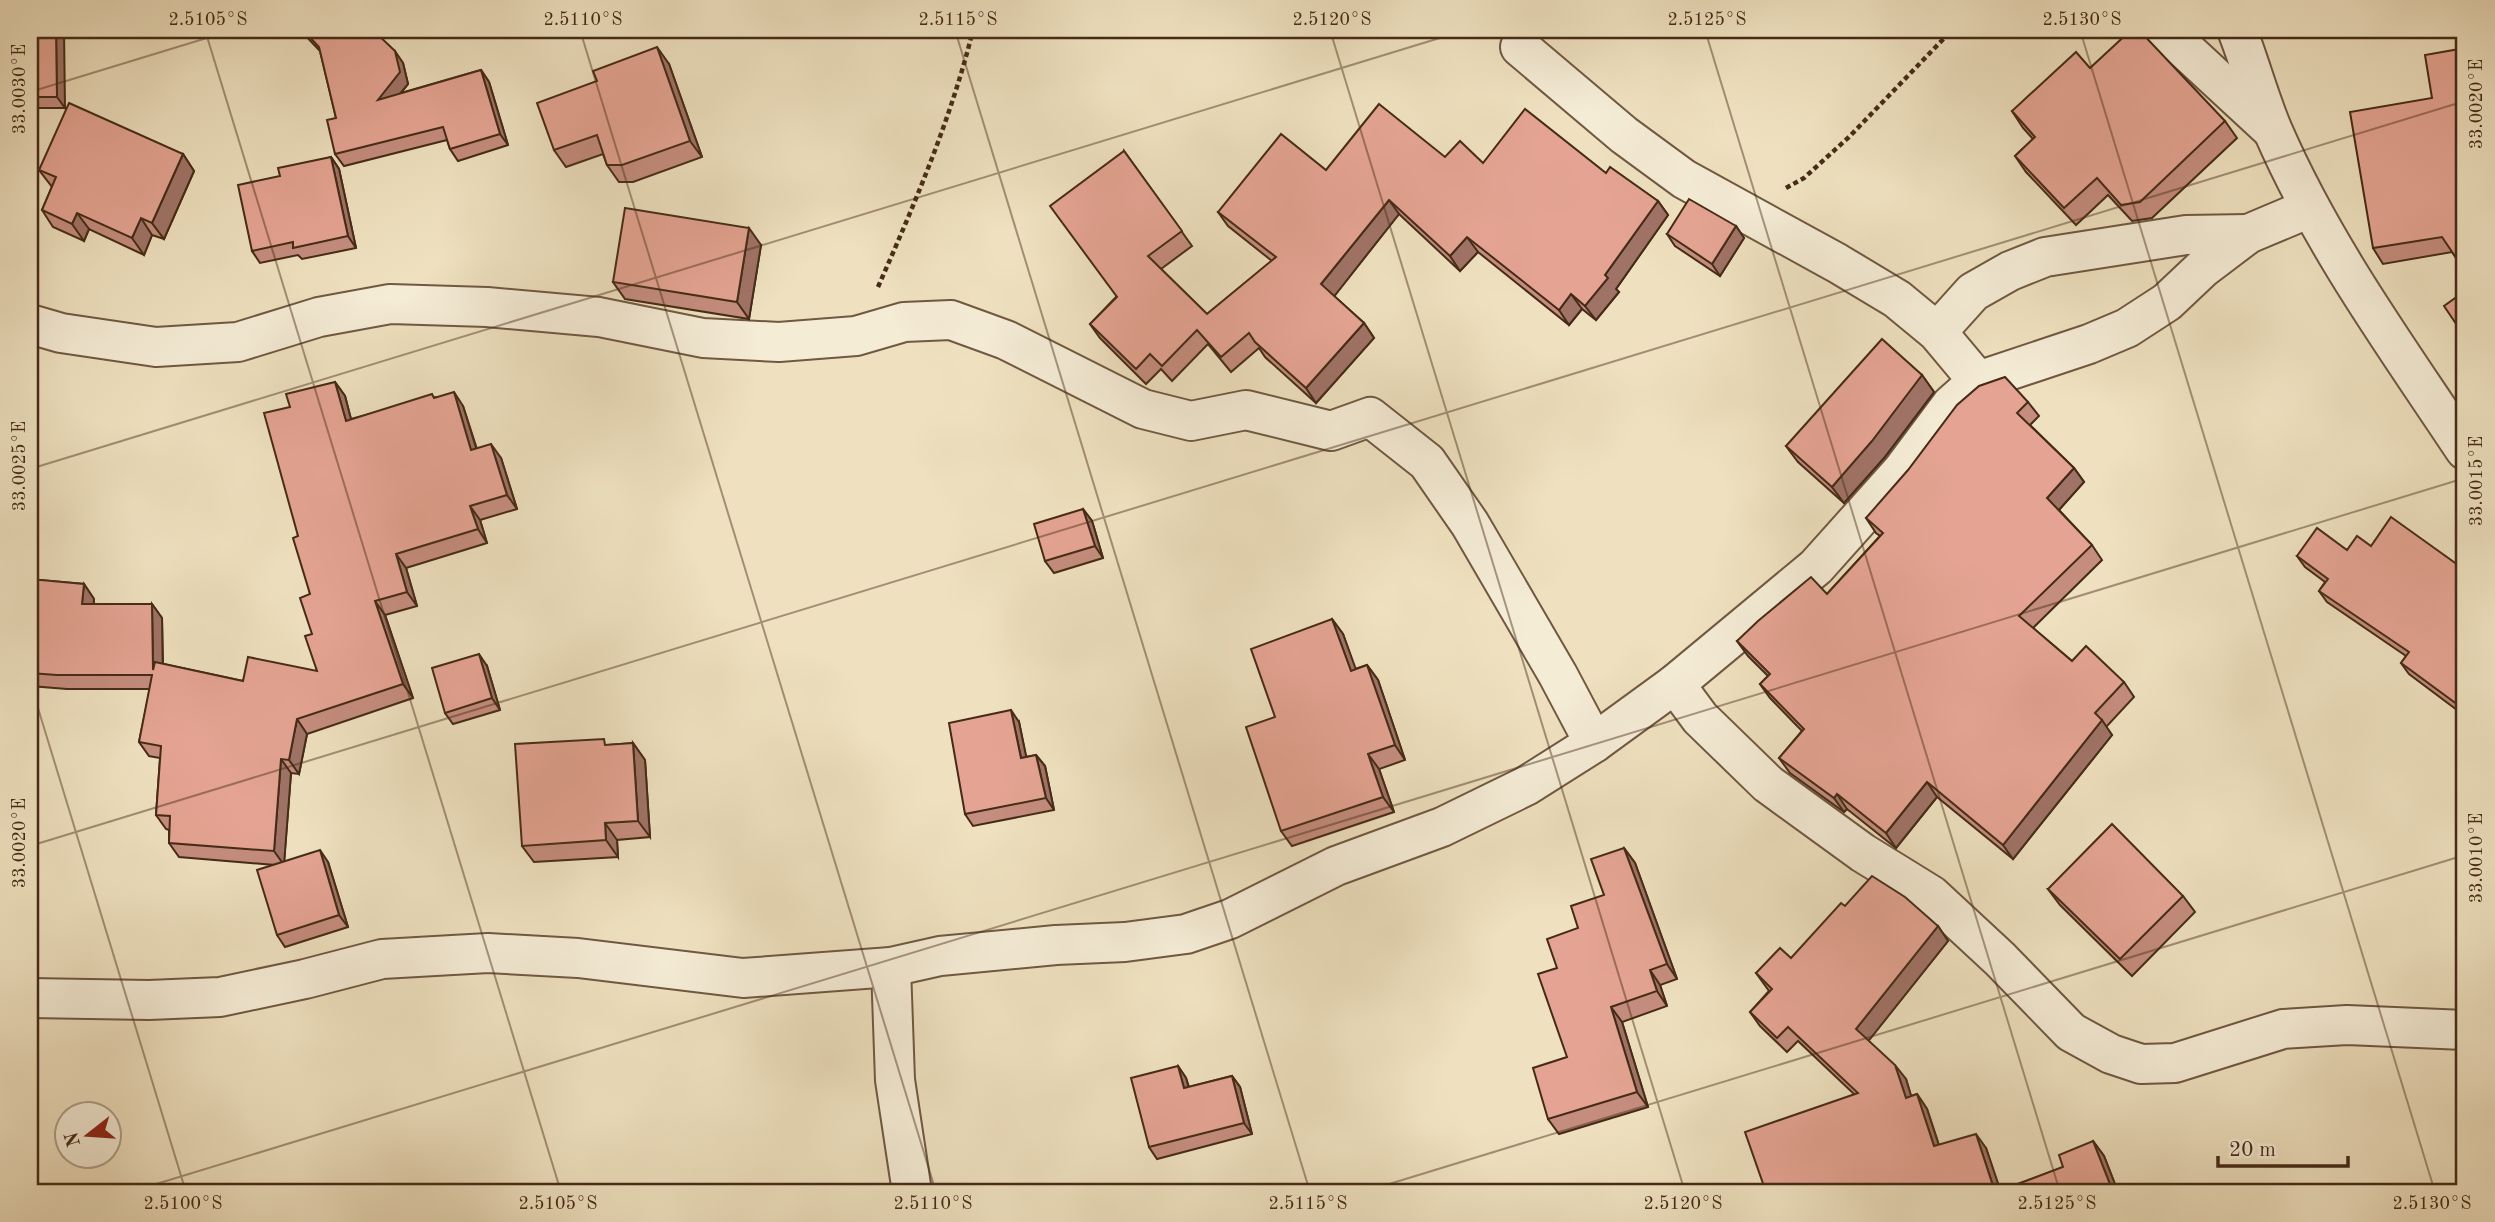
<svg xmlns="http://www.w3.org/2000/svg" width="2495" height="1222" viewBox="0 0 2495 1222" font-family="'Old Standard TT',serif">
<rect width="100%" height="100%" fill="#efe1c0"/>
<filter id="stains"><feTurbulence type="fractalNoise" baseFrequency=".00286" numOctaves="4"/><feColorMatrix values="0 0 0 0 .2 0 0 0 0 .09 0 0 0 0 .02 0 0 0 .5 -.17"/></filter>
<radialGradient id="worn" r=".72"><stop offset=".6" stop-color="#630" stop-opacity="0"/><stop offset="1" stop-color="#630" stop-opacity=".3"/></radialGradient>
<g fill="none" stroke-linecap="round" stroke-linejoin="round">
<defs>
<g id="minor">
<path d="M2164 30 2270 128"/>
<path d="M2237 30C2250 63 2259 98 2273 131 2323 246 2396 346 2465 450"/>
<path d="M1520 47 1624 135 1684 179 1837 263 1897 299 1937 332 1978 381"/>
<path d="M30 324 61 333 156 347 238 342 319 317 390 304 487 307 599 317 703 338 779 342 856 336 904 322 951 320 1006 340 1143 409 1191 421 1246 410 1331 431 1370 417 1427 462 1470 524 1558 675 1594 743"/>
<path d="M1937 332 1973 292 2010 271 2045 257 2186 235 2248 234"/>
<path d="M1675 684 1700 718 1768 784 1863 853 1931 895 2000 959 2071 1032 2111 1054 2141 1064 2175 1063 2283 1029 2347 1025 2465 1030"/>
<path d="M891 967 895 1080 912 1192"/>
<path d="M30 998 149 1000 220 997 305 979 382 959 488 953 578 958 743 978 891 967 940 956 1056 945 1125 942 1186 934 1230 919 1336 866 1442 827 1526 786 1594 743 1675 684 1816 567 1901 472 1951 405 1978 381 2089 344 2127 328 2167 302 2203 268 2248 234 2310 208"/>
</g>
</defs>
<!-- minor casing -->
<use href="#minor" stroke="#705841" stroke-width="42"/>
<!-- path -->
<g stroke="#452b17" stroke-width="4.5" stroke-dasharray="5 3.5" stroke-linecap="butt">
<path d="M1786 188 1804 178 1849 137 1952 30"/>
<path d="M878 287C915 203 951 119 973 30"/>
</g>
<!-- minor -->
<use href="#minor" stroke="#f5ecd6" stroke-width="38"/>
</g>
<!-- wall -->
<g fill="#c58d7e" stroke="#452b17" stroke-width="2">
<path d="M30 30 65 108H30Z"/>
<path d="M300 30H373L403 63 408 84 401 93 481 70 489 82 508 145 458 161 450 149 447 140 344 166 335 154 336 118 320 51Z"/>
<path d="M2465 48V271L2452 252 2383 264 2373 248 2432 98Z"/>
<path d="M669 64 702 157 633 182H619L607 165 603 154 566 167 554 150Z"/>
<path d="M2090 68 2225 121 2237 138 2152 218 2132 221 2108 195 2076 225 2026 172 2015 156 2033 139 2023 128 2012 111Z"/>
<path d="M1124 151 1192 246 1161 269 1207 314 1272 261 1228 226 1218 212 1326 170 1445 157 1483 163 1606 173 1658 201 1668 215 1616 289 1619 292 1596 320 1582 309 1569 325 1478 252 1460 271 1399 214 1334 296 1364 323 1374 338 1316 403 1265 357 1259 348 1231 372 1208 344 1172 381 1161 369 1146 384 1100 338 1090 324 1116 297Z"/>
<path d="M183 154 194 171 164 239 152 235 144 255 89 229 84 241 53 227 42 210 52 187 39 170Z"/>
<path d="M331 157 339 169 356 248 302 259 298 255 260 263 252 251 280 176Z"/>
<path d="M1736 226 1744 238 1720 276 1675 246 1667 234Z"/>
<path d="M761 245 749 319 625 299 613 282Z"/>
<path d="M1922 375 1934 392 1884 458 1844 503 1798 462 1786 446Z"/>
<path d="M335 382 345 396 351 419 435 397 463 406 477 449 501 458 517 509 480 520 487 543 406 568 417 606 385 615 413 698 307 734 299 774 291 773 284 862H328L348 927 285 947 277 935 275 865 179 857 169 843V830L166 829 156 815 160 758 149 756 139 742 150 689H67L30 686V579L84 584 94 599V604H152L162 618 163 664 243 681 317 671 312 634 310 594 298 536 290 407Z"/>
<path d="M2028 402 2039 416 2030 425 2074 468 2084 482 2059 510 2092 545 2102 560 2033 628 2072 661 2124 682 2134 697 2106 727 2112 735 2013 859 1937 797 1896 848 1847 809 1844 812 1790 773 1779 758 1802 731 1770 698 1760 684 1768 676 1748 656 1737 641 1827 594 1880 536 1876 533 1866 518Z"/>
<path d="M1083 509 1092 521 1103 558 1054 573 1045 561Z"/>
<path d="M2371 546 2465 570V716L2409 674 2401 663 2406 656 2327 602 2319 591 2325 582 2305 567 2297 556Z"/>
<path d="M1332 619 1343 634 1355 669 1367 665 1378 680 1405 760 1379 769 1394 812 1292 846 1281 831 1275 717Z"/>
<path d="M487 666 500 710 453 724 445 713Z"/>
<path d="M1019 722 1026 757 1036 755 1045 766 1054 810 973 826 965 814Z"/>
<path d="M633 743 645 760 650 837 617 840 618 857 534 862 522 846 608 745Z"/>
<path d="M1624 848 1635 863 1677 979 1660 985 1667 1006 1622 1022 1648 1107 1559 1134 1548 1119 1567 1057 1578 928 1604 895Z"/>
<path d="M2048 889 2183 896 2195 912 2132 976 2060 905Z"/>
<path d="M1938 926 1948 941 1868 1041 1906 1079 1911 1096 1917 1094 1927 1109 1939 1145 1986 1148 2000 1191 2063 1167 2093 1141 2104 1156 2118 1192H1766L1854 1094 1798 1041 1787 1052 1760 1026 1750 1012 1769 991 1756 973 1791 958Z"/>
<path d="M1178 1066 1186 1078 1189 1087 1232 1076 1240 1087 1252 1134 1157 1159 1149 1147Z"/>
</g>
<!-- shaded-wall -->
<g fill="#a07367" stroke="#452b17" stroke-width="2">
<path d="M56 30H64L65 108 57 97Z"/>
<path d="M657 47 669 64 702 157 690 141Z"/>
<path d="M395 51 403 63 408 84 386 111 378 100Z"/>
<path d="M481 70 489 82 508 145 500 134Z"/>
<path d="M183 154 194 171 164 239 152 223Z"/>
<path d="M331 157 339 169 356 248 348 236Z"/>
<path d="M1389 200 1399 214 1332 299 1321 284Z"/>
<path d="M1658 201 1668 215 1616 289 1619 292 1596 320 1585 306 1605 275Z"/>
<path d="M77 213 89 229 84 241 72 224Z"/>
<path d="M141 218 152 235 144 255 132 238Z"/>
<path d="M1736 226 1744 238 1720 276 1712 264Z"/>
<path d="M749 228 761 245 749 319 737 302Z"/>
<path d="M1467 237 1478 252 1460 271 1450 256Z"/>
<path d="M1571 294 1582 309 1569 325 1559 310Z"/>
<path d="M1364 323 1374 338 1316 403 1306 388Z"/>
<path d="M1922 375 1934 392 1884 458 1844 503 1832 487Z"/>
<path d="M335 382 345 396 355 435 346 421Z"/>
<path d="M454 392 463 406 481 464 471 450Z"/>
<path d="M491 444 501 458 517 509 507 495Z"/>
<path d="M2074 468 2084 482 2057 512 2047 498Z"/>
<path d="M470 506 480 520 487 543 478 529Z"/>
<path d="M1083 509 1092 521 1103 558 1095 546Z"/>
<path d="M396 554 406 568 417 606 407 592Z"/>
<path d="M84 584 94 599 92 619 82 604Z"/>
<path d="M375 601 385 615 413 698 403 684Z"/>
<path d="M152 604 162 618 163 684 153 670Z"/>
<path d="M1332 619 1343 634 1362 686 1351 671Z"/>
<path d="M479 654 487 666 500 710 492 698Z"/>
<path d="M1367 665 1378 680 1405 760 1395 745Z"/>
<path d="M1011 710 1019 722 1029 770 1021 758Z"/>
<path d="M297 719 307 734 299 774 289 760Z"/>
<path d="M2102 720 2112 735 2013 859 2003 845Z"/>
<path d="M633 743 645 760 650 837 638 821Z"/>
<path d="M1368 754 1379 769 1394 812 1383 797Z"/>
<path d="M1036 755 1045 766 1054 810 1046 798Z"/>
<path d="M281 759 291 773 284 865 274 851Z"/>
<path d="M1927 782 1937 797 1896 848 1886 833Z"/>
<path d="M1837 794 1847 809 1844 812 1834 798Z"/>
<path d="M605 823 617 840 618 857 606 840Z"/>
<path d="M1624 848 1635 863 1677 979 1667 964Z"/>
<path d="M320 850 328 862 348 927 339 915Z"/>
<path d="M1938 926 1948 941 1866 1044 1856 1029Z"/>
<path d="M1650 970 1660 985 1667 1006 1657 991Z"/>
<path d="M1611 1007 1622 1022 1648 1107 1637 1092Z"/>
<path d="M1895 1065 1906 1079 1916 1112 1906 1098Z"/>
<path d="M1178 1066 1186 1078 1192 1100 1184 1088Z"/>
<path d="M1232 1076 1240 1087 1252 1134 1244 1123Z"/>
<path d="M1917 1094 1927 1109 1944 1161 1934 1146Z"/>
<path d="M1976 1134 1986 1148 2001 1192H1995Z"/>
<path d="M2093 1141 2104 1156 2118 1192H2113Z"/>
</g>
<!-- building -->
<g fill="#e5a493" stroke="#452b17" stroke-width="2">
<path d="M30 30H56L57 97H30Z"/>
<path d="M303 30H373L395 51 400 72 378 100 481 70 500 134 450 149 443 127 335 154 327 120 336 118 319 47Z"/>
<path d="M2131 30H2139L2225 121 2140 202 2121 205 2097 178 2064 208 2015 156 2035 137 2012 111 2076 52 2090 68Z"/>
<path d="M657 47 690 141 622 165H607L597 135 554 150 537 103 597 81 593 71Z"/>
<path d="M2465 48V165L2462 166 2465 171V271L2442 237 2373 248 2350 112 2432 98 2425 55Z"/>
<path d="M69 103 183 154 152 223 141 218 132 238 77 213 72 224 42 210 56 177 39 170Z"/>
<path d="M1379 104 1445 157 1460 141 1483 163 1525 109 1606 173 1610 167 1658 201 1605 275 1608 278 1585 306 1571 294 1559 310 1467 237 1450 256 1389 200 1321 284 1364 323 1306 388 1255 342 1249 333 1221 357 1197 330 1162 366 1150 354 1136 369 1090 324 1117 297 1050 206 1124 151 1182 231 1148 256 1207 314 1276 257 1218 212 1281 134 1326 170Z"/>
<path d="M331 157 348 236 293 248V242L252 251 238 185 280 176 278 168Z"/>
<path d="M1689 199 1736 226 1712 264 1667 234Z"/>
<path d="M625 208 749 228 737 302 613 282Z"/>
<path d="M2465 291V337L2444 306Z"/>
<path d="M1882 339 1922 375 1872 441 1832 487 1786 446Z"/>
<path d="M2005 377 2028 402 2017 413 2074 468 2047 498 2092 545 2019 616 2072 661 2086 646 2124 682 2095 713 2102 720 2003 845 1927 782 1886 833 1837 794 1834 798 1779 758 1804 729 1760 684 1770 674 1737 641 1758 621 1811 577 1827 594 1883 533 1866 518 1908 470 1957 405 1979 386Z"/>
<path d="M335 382 346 421 432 394 434 398 454 392 471 450 491 444 507 495 470 506 478 529 396 554 407 592 375 601 403 684 297 719 289 760 281 759 274 851 169 843 170 816 156 815 161 746 139 742 152 675H57L30 673V579L84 584 82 604H152L153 670 155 662 243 681 248 657 317 671 305 636 312 634 300 598 310 594 293 538 298 536 264 413 290 407 286 394Z"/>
<path d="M1083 509 1095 546 1045 561 1034 524Z"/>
<path d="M2391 517 2465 570V710L2401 663 2409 652 2319 591 2328 579 2297 556 2317 528 2347 550 2357 536 2371 546Z"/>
<path d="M1332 619 1351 671 1367 665 1395 745 1368 754 1383 797 1281 831 1246 727 1275 717 1251 649Z"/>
<path d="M479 654 492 698 445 713 432 668Z"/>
<path d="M1011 710 1021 758 1036 755 1046 798 965 814 949 723Z"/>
<path d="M604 739 605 745 633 743 638 821 605 823 606 840 522 846 515 744Z"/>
<path d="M2112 824 2183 896 2120 959 2048 889Z"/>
<path d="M1624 848 1667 964 1650 970 1657 991 1611 1007 1637 1092 1548 1119 1533 1068 1567 1057 1538 974 1557 968 1547 939 1578 928 1571 906 1604 895 1591 859Z"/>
<path d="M320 850 339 915 277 935 257 870Z"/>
<path d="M1872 876 1905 897 1938 926 1856 1029 1895 1065 1906 1098 1917 1094 1934 1146 1976 1134 1995 1192H1766L1745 1132 1858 1093 1788 1027 1777 1038 1750 1012 1772 989 1756 973 1780 948 1791 958 1841 903 1845 906Z"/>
<path d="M1178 1066 1184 1088 1232 1076 1244 1123 1149 1147 1131 1078Z"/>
<path d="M2093 1141 2113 1192H1996L2063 1167 2059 1155Z"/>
</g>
<!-- ticks -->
<path fill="none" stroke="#452b17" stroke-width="2" stroke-opacity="0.45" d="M205 30 561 1192M580 30 936 1192M955 30 1310 1192M1330 30 1685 1192M1705 30 2060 1192M2080 30 2435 1192M2454 30 2465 65M30 92 233 30M30 469 1466 30M30 682 186 1192M30 846 2465 101M130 1192 2465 478M1363 1192 2465 855"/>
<!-- margin -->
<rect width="2495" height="1222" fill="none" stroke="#efe1c0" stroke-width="77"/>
<!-- north arrow -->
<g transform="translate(88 1135) rotate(253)"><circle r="33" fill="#f5ecd6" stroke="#af9f8a" stroke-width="2"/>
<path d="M0-5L12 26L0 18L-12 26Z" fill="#8f2418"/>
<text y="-10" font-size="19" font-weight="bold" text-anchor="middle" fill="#452b17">N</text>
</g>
<!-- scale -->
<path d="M2218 1156v10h130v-10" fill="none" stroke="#452b17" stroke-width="3.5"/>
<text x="2229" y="1156" font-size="21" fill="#452b17" stroke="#f5ecd6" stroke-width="5" paint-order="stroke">20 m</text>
<rect x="38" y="38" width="2418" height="1146" fill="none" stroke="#452b17" stroke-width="2.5"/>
<g font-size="18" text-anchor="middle" fill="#452b17">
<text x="208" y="25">2.5105°S</text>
<text x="583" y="25">2.5110°S</text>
<text x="958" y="25">2.5115°S</text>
<text x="1332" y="25">2.5120°S</text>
<text x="1707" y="25">2.5125°S</text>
<text x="2082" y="25">2.5130°S</text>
<text transform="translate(19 89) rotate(-90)" y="6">33.0030°E</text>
<text transform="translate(2476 104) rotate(-90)" y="6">33.0020°E</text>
<text transform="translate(19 466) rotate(-90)" y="6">33.0025°E</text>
<text transform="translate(2476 481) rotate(-90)" y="6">33.0015°E</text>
<text transform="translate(19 843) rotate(-90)" y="6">33.0020°E</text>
<text transform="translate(2476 858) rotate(-90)" y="6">33.0010°E</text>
<text x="183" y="1209">2.5100°S</text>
<text x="558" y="1209">2.5105°S</text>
<text x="933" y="1209">2.5110°S</text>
<text x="1308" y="1209">2.5115°S</text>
<text x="1683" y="1209">2.5120°S</text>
<text x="2057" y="1209">2.5125°S</text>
<text x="2432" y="1209">2.5130°S</text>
</g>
<rect width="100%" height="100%" filter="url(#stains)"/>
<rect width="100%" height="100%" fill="url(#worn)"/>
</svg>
